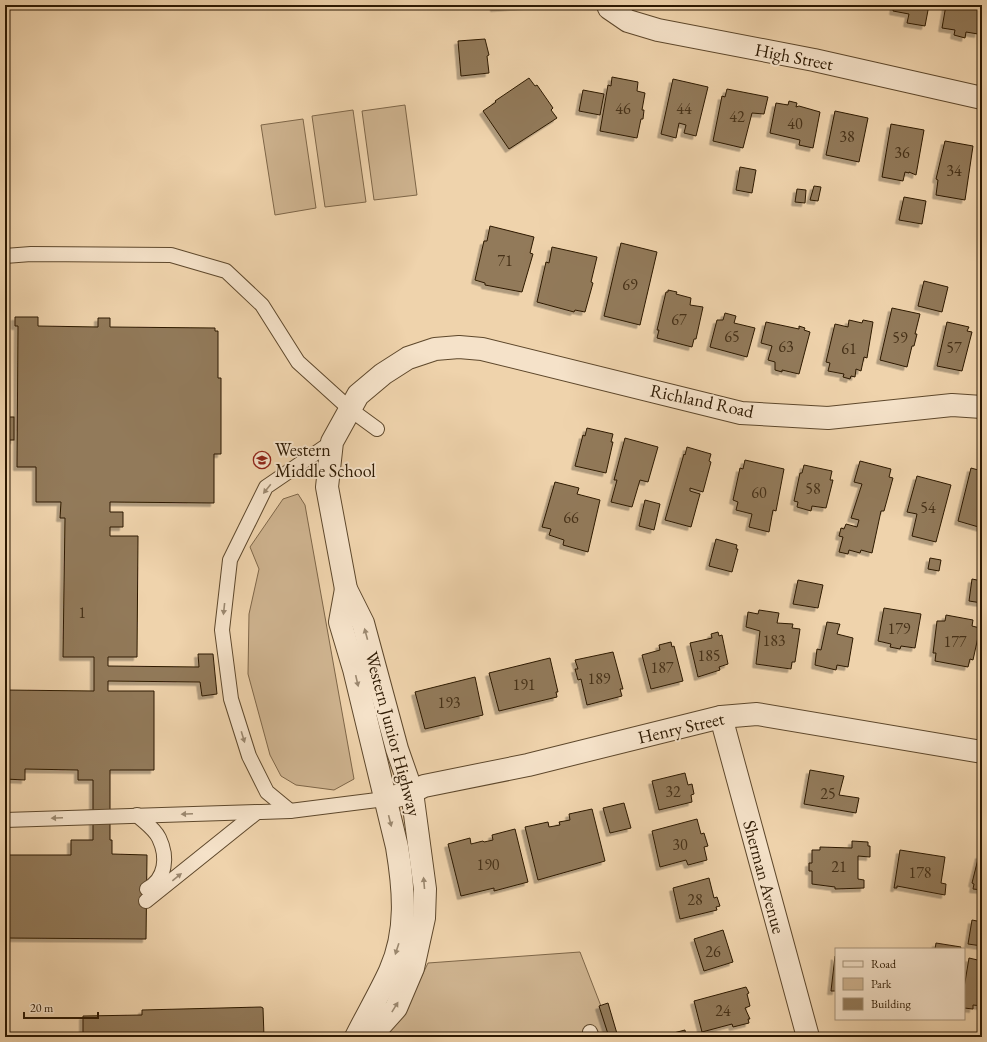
<svg xmlns="http://www.w3.org/2000/svg" width="987" height="1042" viewBox="0 0 987 1042" font-family="'EB Garamond',serif">
<defs>
<filter id="shadow"><feDropShadow dx="-3.5" dy="3.5" stdDeviation="0" flood-color="#0004"/></filter>
</defs>
<rect width="100%" height="100%" fill="#efd3ac"/>
<filter id="stains"><feTurbulence type="fractalNoise" baseFrequency=".005" numOctaves="4"/><feColorMatrix values="0 0 0 0 .2 0 0 0 0 .09 0 0 0 0 .02 0 0 0 .5 -.17"/></filter>
<radialGradient id="worn" r=".72"><stop offset=".6" stop-color="#630" stop-opacity="0"/><stop offset="1" stop-color="#630" stop-opacity=".3"/></radialGradient>
<!-- green -->
<g fill="#ceb38f" stroke="#7e6648">
<path d="M405 105 417 195 374 200 362 111Z"/>
<path d="M353 110 366 202 325 207 312 116Z"/>
<path d="M303 119 316 208 275 215 261 125Z"/>
<path d="M298 494 305 505 354 779 334 790 296 785 281 776 270 755 248 674 249 614 259 569 250 547 283 499Z"/>
<path d="M580 952 613 1037H385L415 990 428 963Z"/>
</g>
<!-- building -->
<g fill="#927a5a" stroke="#2d1902" filter="url(#shadow)">
<path d="M494 5H534L494 8Z"/>
<path d="M894 5H929L925 26 907 23 909 14 893 11Z"/>
<path d="M946 5H982L978 34 966 32 965 38 954 35 955 30 942 28Z"/>
<path d="M485 39 489 55 487 56 489 73 461 76 458 41Z"/>
<path d="M612 77 638 82 637 91 645 93 642 110H644L643 119H641L637 138 600 131 608 85 611 86Z"/>
<path d="M529 78 535 86 537 85 553 108 551 110 557 118 509 149 483 111 496 102 495 101Z"/>
<path d="M673 79 708 87 696 136 684 133 686 125 679 123 676 138 661 134Z"/>
<path d="M727 89 768 97 764 114 752 113 743 148 713 141 722 96 725 97Z"/>
<path d="M583 90 604 94 600 115 579 111Z"/>
<path d="M789 101 797 103 796 107 799 106 820 112 813 148 799 145 800 140 770 133 776 103 788 105Z"/>
<path d="M835 111 868 118 859 162 826 155Z"/>
<path d="M891 124 924 130 916 175 909 172V173L905 172 903 181 882 177Z"/>
<path d="M945 141 973 146 965 200 936 195 938 180 936 179Z"/>
<path d="M740 167 756 170 752 193 736 190Z"/>
<path d="M814 186 821 187 818 201 810 200Z"/>
<path d="M797 189 806 190 805 203 795 202Z"/>
<path d="M904 197 926 201 922 224 899 220Z"/>
<path d="M490 226 534 237 530 253 533 254 522 292 485 285V283L475 280 484 241H487Z"/>
<path d="M621 243 657 252 640 325 604 316Z"/>
<path d="M552 247 597 257 591 282 593 283 585 312 575 310 574 312 537 302 546 262 549 263Z"/>
<path d="M924 281 948 287 942 312 918 306Z"/>
<path d="M668 290 677 292 676 294 691 298 690 305 703 307 696 339H694L692 347 657 338 659 330H657L666 292H668Z"/>
<path d="M892 308 920 314 915 334H917L914 346H912L907 367 880 360Z"/>
<path d="M725 313 736 316 734 323 755 328 747 357 710 347 717 320H723Z"/>
<path d="M15 317H38V326L98 327V318H110V327L215 328V331H218V378H221V454H214V503L110 502V512H123V527H110V536H138L137 657H108V666L199 667 198 654H213L217 694 202 696 200 682 108 681V691H154V770H110V840H112V854L147 855 146 939 5 938V855H71V840H93V780H78V770L25 769V780L5 779V690L94 691V657H63L65 518H60L61 502H36V467H17L18 326H15Z"/>
<path d="M849 320 862 323 863 320 873 322 867 358 864 357 861 371 856 369 855 377 851 376 850 379 843 377 844 374 828 371 830 363 826 362 835 324 848 327Z"/>
<path d="M766 322 799 329V326L805 328 804 330 810 332 799 374 782 370V372L775 370V362L768 360 772 346 761 343Z"/>
<path d="M947 322 969 327 967 331 972 332 962 371 937 366Z"/>
<rect x="5" y="417" width="9" height="23"/>
<path d="M587 428 613 434 611 442H613L606 473 575 466 583 435 585 436Z"/>
<path d="M625 438 658 447 648 482 640 480 632 507 611 502 617 480H614Z"/>
<path d="M687 447 711 454 709 461 711 462 703 492 690 488V491L700 494 691 527 665 520 684 454 685 455Z"/>
<path d="M745 460 784 469 776 511 773 510 769 532 749 527 752 514 736 510 738 502 733 500 740 468 743 469Z"/>
<path d="M860 461 891 469 889 477 893 478 884 511H881L872 553 861 550 860 553 849 550 848 554 839 552 843 537 839 536 841 528 844 529 846 524 857 527 859 520 851 518 862 484 854 482Z"/>
<path d="M804 465 832 471 830 480H833L826 508 812 506 811 511 797 507 798 502 794 501 800 473H802Z"/>
<path d="M971 468 982 471V528L958 521Z"/>
<path d="M917 476 951 485 936 542 912 536 917 514 907 512Z"/>
<path d="M555 482 579 488 577 494 600 500 588 552 563 545 564 540 549 535 551 529 542 527Z"/>
<path d="M645 500 660 504 654 530 639 526Z"/>
<path d="M716 539 737 545 736 549H738L732 572 709 566Z"/>
<path d="M930 558 941 560 939 571 928 569Z"/>
<path d="M972 579 982 581V603L969 601Z"/>
<path d="M798 580 823 585 818 608 793 604Z"/>
<path d="M884 608 921 614 915 648 901 646 900 649 890 647 891 644 878 641Z"/>
<path d="M759 610 779 613 777 623 793 624 792 628 800 629 795 662H792L791 669 756 664 760 631 746 627 748 612 758 614Z"/>
<path d="M946 615 973 620 972 626 980 628 973 660 970 659 968 667 935 661 936 653H933L937 621H945Z"/>
<path d="M827 622 840 624 837 634 853 638 848 667 837 665 836 670 815 665 817 649 821 650Z"/>
<path d="M718 632 719 636 722 635 728 664 719 667 720 670 698 677 690 643 712 638 711 634Z"/>
<path d="M671 642 672 647 674 646 683 681 651 689 642 655 660 650 659 645Z"/>
<path d="M613 652 623 689H620L622 696 587 705 581 679 578 680 575 669H578L575 660Z"/>
<path d="M550 658 558 692H556L557 697 499 711 489 673Z"/>
<path d="M475 677 483 715 425 729 415 692Z"/>
<path d="M810 770 844 776 839 795 859 798 856 813 804 804Z"/>
<path d="M685 773 688 785 692 784 694 794 691 795 692 802 659 810 652 781Z"/>
<path d="M624 803 631 828 610 833 603 808Z"/>
<path d="M592 809 605 861 538 880 525 827 548 822 549 827 560 825 559 822 570 820 569 814Z"/>
<path d="M697 819 701 834 704 833 708 846 704 847 707 860 688 865 686 860 660 867 652 831Z"/>
<path d="M515 829 528 882 494 891V888L461 896 448 844 470 838 471 844 483 841 484 842 493 840 492 835Z"/>
<path d="M852 841 868 842V846H870V857L858 856V879L864 880V888L835 889V887L812 884V871H809V863H812V850H820V847L852 848Z"/>
<path d="M900 850 945 857 941 883 946 884 945 895 897 886V888H894Z"/>
<path d="M979 855 982 856V890L973 889 974 884 972 883Z"/>
<path d="M709 878 714 898 717 897 720 906 716 907 717 910 680 919 673 888Z"/>
<path d="M972 920 982 922V946L968 944Z"/>
<path d="M723 930 733 962 704 971 694 939Z"/>
<path d="M936 943 961 947 960 949H935Z"/>
<path d="M835 956 836 957V991H831Z"/>
<path d="M969 958 982 961V1006L973 1005V1009L964 1008V988Z"/>
<path d="M746 987 749 993 747 994 750 1006 745 1008 750 1019H748L749 1023 733 1027 732 1024 702 1032 694 1001Z"/>
<path d="M608 1003 618 1037H609L599 1006Z"/>
<path d="M261 1007 263 1008 264 1037H83V1016L142 1015V1010Z"/>
<path d="M685 1030 686 1037H662V1036Z"/>
</g>
<g fill="none" stroke-linecap="round" stroke-linejoin="round">
<defs>
<g id="service">
<path d="M5 256 31 254 171 255 226 271 262 305 298 362 351 410 377 429"/>
<path d="M290 811 267 792 249 756 231 699 222 630 230 560 266 487 332 442"/>
<path d="M137 815C144 822 154 828 159 838 168 857 166 879 147 889"/>
<path d="M5 820 290 811 385 799"/>
<path d="M146 901 257 812"/>
<path d="M590 1032 592 1037"/>
</g>
<g id="minor">
<path d="M608 5 609 8 628 21 658 30 814 60 982 98"/>
<path d="M346 589 340 622 354 669 397 847C404 889 408 931 390 971 380 993 367 1015 356 1037"/>
<path d="M721 717 808 1037"/>
<path d="M385 799 412 792 424 786 528 765 721 717 757 714 982 752"/>
<path d="M370 1037 396 1008 413 968 424 918 425 889 412 792 397 749 363 623 346 589 327 487 332 442 358 395 383 374 408 358 435 349 459 347 482 349 741 413 828 418 952 405 982 407"/>
</g>
</defs>
<!-- service casing -->
<use href="#service" stroke="#5e482c" stroke-width="16"/>
<!-- minor casing -->
<use href="#minor" stroke="#5e482c" stroke-width="24"/>
<!-- service -->
<use href="#service" stroke="#f5e2c9" stroke-width="14"/>
<!-- minor -->
<use href="#minor" stroke="#f5e2c9" stroke-width="22"/>
</g>
<!-- one-way arrows -->
<defs><path id="oneway-solid" d="M-6-.8H1V-3.2L6.5 0L1 3.2V.8H-6Z"/></defs>
<g fill="#9b886f">
<use href="#oneway-solid" transform="translate(267 489) rotate(129)"/>
<use href="#oneway-solid" transform="translate(224 609) rotate(96)"/>
<use href="#oneway-solid" transform="translate(366 634) rotate(-105)"/>
<use href="#oneway-solid" transform="translate(357 681) rotate(77)"/>
<use href="#oneway-solid" transform="translate(243 737) rotate(73)"/>
<use href="#oneway-solid" transform="translate(187 814) rotate(178)"/>
<use href="#oneway-solid" transform="translate(57 818) rotate(178)"/>
<use href="#oneway-solid" transform="translate(390 821) rotate(76)"/>
<use href="#oneway-solid" transform="translate(177 877) rotate(-39)"/>
<use href="#oneway-solid" transform="translate(424 883) rotate(-95)"/>
<use href="#oneway-solid" transform="translate(397 949) rotate(108)"/>
<use href="#oneway-solid" transform="translate(395 1007) rotate(-58)"/>
</g>
<!-- icons -->
<defs>
<symbol id="school-ring" viewBox="-11 -11 22 22"><circle r="9.5" fill="#f5e2c9" stroke="#8f2418" stroke-width="1.5"/><path d="M0-5L7-2L0 1L-7-2ZM-4 1L0 2.5L4 1V4Q0 6-4 4Z" fill="#8f2418"/></symbol>
</defs>
<g fill-rule="evenodd">
<use href="#school-ring" x="252" y="450" width="20" height="20"/>
</g>
<g text-anchor="middle" stroke-width="4" stroke-linejoin="round" paint-order="stroke">
<!-- number labels -->
<g font-size="16" fill="#463118">
<text x="623" y="114">46</text>
<text x="684" y="114">44</text>
<text x="737" y="122">42</text>
<text x="795" y="129">40</text>
<text x="847" y="142">38</text>
<text x="902" y="158">36</text>
<text x="954" y="176">34</text>
<text x="505" y="266">71</text>
<text x="630" y="290">69</text>
<text x="679" y="325">67</text>
<text x="732" y="342">65</text>
<text x="900" y="343">59</text>
<text x="786" y="352">63</text>
<text x="954" y="353">57</text>
<text x="849" y="354">61</text>
<text x="813" y="494">58</text>
<text x="759" y="498">60</text>
<text x="928" y="513">54</text>
<text x="571" y="523">66</text>
<text x="82" y="618">1</text>
<text x="899" y="634">179</text>
<text x="774" y="646">183</text>
<text x="955" y="647">177</text>
<text x="709" y="661">185</text>
<text x="662" y="673">187</text>
<text x="599" y="684">189</text>
<text x="524" y="690">191</text>
<text x="449" y="708">193</text>
<text x="673" y="797">32</text>
<text x="828" y="799">25</text>
<text x="680" y="850">30</text>
<text x="488" y="870">190</text>
<text x="839" y="872">21</text>
<text x="920" y="878">178</text>
<text x="695" y="905">28</text>
<text x="713" y="957">26</text>
<text x="723" y="1016">24</text>
</g>
<!-- street labels -->
<g font-size="18" fill="#2d1902" stroke="#f5e2c9">
<text transform="translate(794 57) rotate(11)" y="6">High Street</text>
<text transform="translate(702 401) rotate(12)" y="6">Richland Road</text>
<text transform="translate(681 728) rotate(-13)" y="6">Henry Street</text>
<text transform="translate(393 734) rotate(75)" y="6">Western Junior Highway</text>
<text transform="translate(764 877) rotate(75)" y="6">Sherman Avenue</text>
</g>
<!-- poi labels -->
<g font-size="18" fill="#2d1902" stroke="#f5e2c9" text-anchor="start">
<text x="275" y="456">Western<tspan x="275" dy="21">Middle School</tspan></text>
</g>
</g>
<!-- margin -->
<rect width="987" height="1042" fill="none" stroke="#efd3ac" stroke-width="20"/>
<rect x="6" y="6" width="975" height="1030" fill="none" stroke="#2d1902" stroke-width="2"/>
<rect x="10" y="10" width="967" height="1022" fill="none" stroke="#2d1902"/>
<!-- legend -->
<rect x="835" y="948" width="130" height="72" fill="#f5e2c9" stroke="#a59279"/>
<rect x="843" y="961" width="20" height="6" fill="#f5e2c9" stroke="#a59279"/>
<text x="871" y="968" font-size="12" fill="#2d1902">Road</text>
<rect x="843" y="978" width="20" height="12" fill="#ceb38f" stroke="#a59279"/>
<text x="871" y="988" font-size="12" fill="#2d1902">Park</text>
<rect x="843" y="998" width="20" height="12" fill="#927a5a" stroke="#a59279"/>
<text x="871" y="1008" font-size="12" fill="#2d1902">Building</text>
<!-- scale -->
<path d="M24 1012v6h74v-6" fill="none" stroke="#2d1902" stroke-width="2"/>
<text x="30" y="1012" font-size="12" fill="#2d1902" stroke="#f5e2c9" stroke-width="3" paint-order="stroke">20 m</text>
<rect width="100%" height="100%" filter="url(#stains)"/>
<rect width="100%" height="100%" fill="url(#worn)"/>
</svg>
